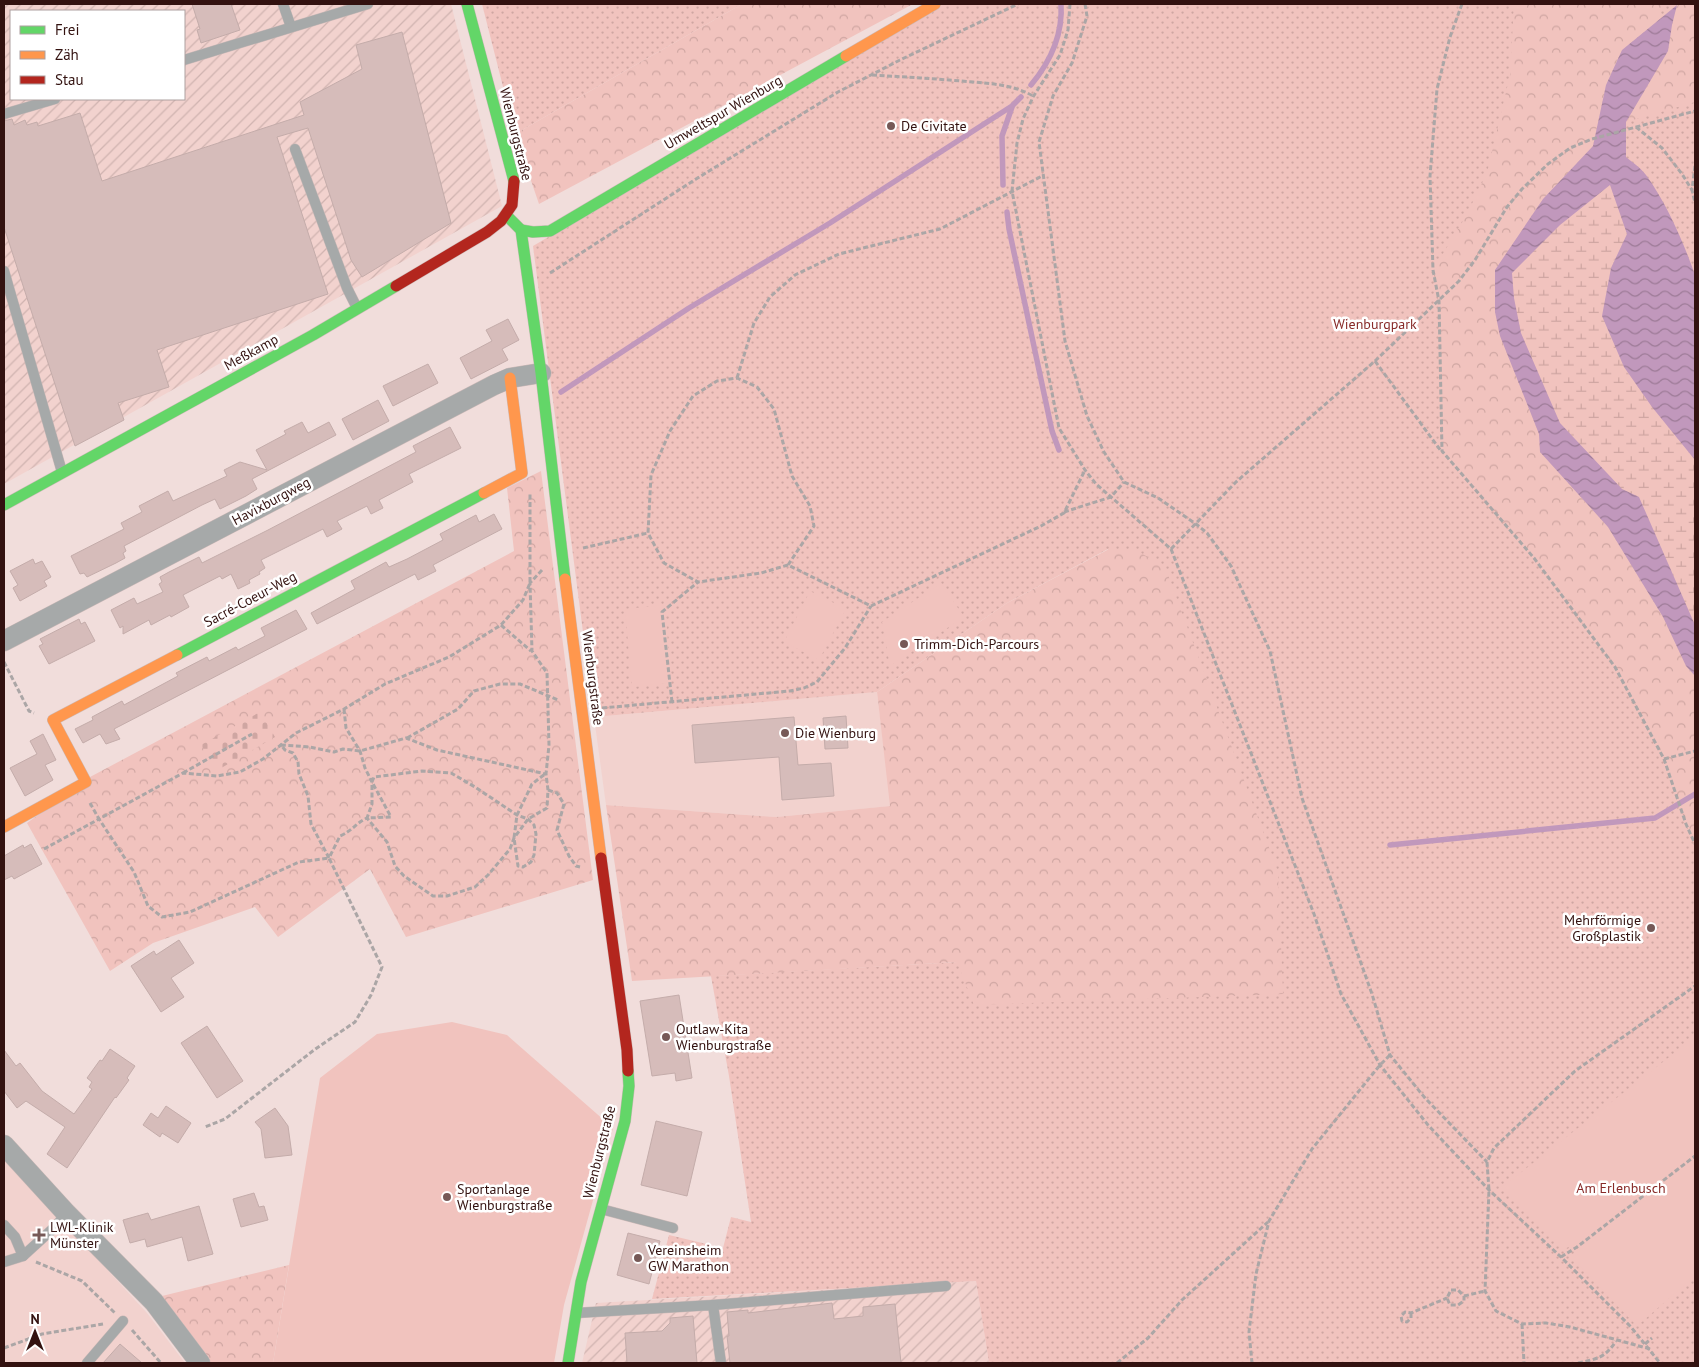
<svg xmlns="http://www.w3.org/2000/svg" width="1699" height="1367" viewBox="0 0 1699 1367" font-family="'PT Sans',sans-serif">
<defs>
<pattern id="industrial-furrows" width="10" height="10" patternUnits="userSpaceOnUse" patternTransform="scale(1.25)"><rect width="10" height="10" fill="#f2d2ce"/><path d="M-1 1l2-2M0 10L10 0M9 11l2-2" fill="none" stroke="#d0b3b0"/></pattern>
<pattern id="grass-dots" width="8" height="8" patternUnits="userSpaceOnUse" patternTransform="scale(1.25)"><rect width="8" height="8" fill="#f1c3be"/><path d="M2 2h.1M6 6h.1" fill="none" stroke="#cfa6a2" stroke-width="1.8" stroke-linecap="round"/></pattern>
<pattern id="forest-crowns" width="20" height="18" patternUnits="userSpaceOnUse" patternTransform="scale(1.25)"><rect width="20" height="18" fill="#f1c3be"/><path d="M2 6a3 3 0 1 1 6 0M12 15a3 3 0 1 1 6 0" fill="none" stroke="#cfa6a2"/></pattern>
<pattern id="wetland-marsh" width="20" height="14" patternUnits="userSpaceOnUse" patternTransform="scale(1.25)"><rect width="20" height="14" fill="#f1c3be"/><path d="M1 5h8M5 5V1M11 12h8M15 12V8" fill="none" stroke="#cfa6a2"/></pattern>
<pattern id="cemetery-stones" width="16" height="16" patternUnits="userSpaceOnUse" patternTransform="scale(1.25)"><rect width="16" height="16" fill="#f1c3be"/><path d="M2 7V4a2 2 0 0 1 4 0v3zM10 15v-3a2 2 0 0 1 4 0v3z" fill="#cfa6a2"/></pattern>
<pattern id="water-waves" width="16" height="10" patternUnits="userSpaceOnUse" patternTransform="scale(1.25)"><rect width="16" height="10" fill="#c198bc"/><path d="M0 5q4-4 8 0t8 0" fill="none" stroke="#9d7b97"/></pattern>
</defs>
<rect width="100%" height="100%" fill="#f1dddb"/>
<!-- built -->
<g fill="#f2d2ce">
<path d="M877 692 891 806 776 817 606 805 594 717Z"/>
<path d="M4 1158 147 1313 185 1363H4Z"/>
</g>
<!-- industrial -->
<g fill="url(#industrial-furrows)" fill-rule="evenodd">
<path d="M4 4H451L502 206 4 484ZM11 11H184V99H11Z"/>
<path d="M976 1281 989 1363H582L596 1303Z"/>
</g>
<!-- grass -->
<g fill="url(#grass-dots)">
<path d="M482 4H742L515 134Z"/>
<path d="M943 4H1695V1363H989L976 1281 652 1299 669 1235 723 1248 731 1217 751 1222 729 1076 711 976 957 962 1108 549 1007 603 877 692 594 717 533 246Z"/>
</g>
<!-- forest -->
<g fill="url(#forest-crowns)">
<path d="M742 4H913L539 204 515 134Z"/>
<path d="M1514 4H1662L1660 19 1622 50 1606 85 1593 146 1543 199 1495 312 1500 336 1539 434 1540 452 1608 527 1663 617 1686 666 1695 676V844L1686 824 1664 759 1615 667 1534 558 1442 451 1439 301 1433 270 1466 216 1487 173 1510 75Z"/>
<path d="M1678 4H1695V102L1626 122 1668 51 1672 25Z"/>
<path d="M541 471 593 880 406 937 370 869 278 937 255 907 153 943 110 971 27 823 90 777 514 551 507 488Z"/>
<path d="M1109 549H1134L1165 567 1278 872 1283 994 974 1005 957 962 632 981 606 805 776 817 890 806 877 692 1007 603Z"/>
<path d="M289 1265 273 1363H210L162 1296Z"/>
</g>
<!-- wetland -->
<path fill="url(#wetland-marsh)" d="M1610 184 1627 234 1611 268 1624 367 1652 407 1695 460V676L1686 666 1663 617 1608 527 1540 452 1539 434 1500 336 1495 312V270L1543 199Z"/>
<!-- cemetery -->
<path fill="url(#cemetery-stones)" d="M260 712 275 737 216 771 201 745Z"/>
<!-- garden -->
<g fill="#f1c3be">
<path d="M941 583 964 617 890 666 882 622Z"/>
<path d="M810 591 846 609 819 660 784 642Z"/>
<path d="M665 605 671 683 632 687 625 609Z"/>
<path d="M452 1022 507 1035 613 1128 564 1305 554 1363H273L320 1078 377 1034Z"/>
<path d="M1695 1037V1276L1637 1326 1573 1259 1580 1251 1574 1244 1563 1250 1501 1188Z"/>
</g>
<!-- water -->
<path fill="url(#water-waves)" d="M1677 5 1672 25 1668 51 1626 122V157C1632 162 1641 168 1646 175 1667 204 1683 241 1695 275V460L1652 407 1624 367 1602 316 1611 268 1627 234 1610 185 1560 225 1512 273 1514 298 1521 333 1560 423 1622 489 1639 497 1695 625V676L1686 666 1663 617 1608 527 1540 452 1539 434 1500 336 1495 312V270L1543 199 1593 146 1606 85 1622 50Z"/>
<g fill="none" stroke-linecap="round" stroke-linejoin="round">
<!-- stream -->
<g stroke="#c198bc" stroke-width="5.5">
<path d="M1031 85C1051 61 1063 35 1061 4"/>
<path d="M1003 185 1002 136 1012 107"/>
<path d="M1007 212 1009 229 1052 431 1059 450"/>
<path d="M561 392 689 308 830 223 1012 106 1021 97"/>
<path d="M1390 845 1655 818 1695 794"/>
</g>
</g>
<!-- building -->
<g fill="#d6bcba" stroke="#c4acaa">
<path d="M192 4H231L240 30 201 43 197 30 200 29Z"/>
<path d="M402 32 451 223 362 277 351 260 308 128 277 137 328 294 157 350 169 387 118 403 124 420 75 446 4 227V121L12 119 14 125 25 120 27 125 37 122 38 126 80 113 102 181 304 115 300 102 362 69 356 45Z"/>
<path d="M508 319 519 340 502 349 508 360 471 379 460 358 492 341 486 330Z"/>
<path d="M428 364 438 383 393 406 383 386Z"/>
<path d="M378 400 389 421 353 440 342 419Z"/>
<path d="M302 422 308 433 329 422 336 435 252 479 257 489 246 496 220 509 215 499 202 505 124 546 126 551 123 553 125 558 116 563 87 577 84 573 80 574 71 556 124 529 121 523 142 512 139 506 168 491 173 501 227 476 224 470 240 462 267 470 256 450 286 434 284 431Z"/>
<path d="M450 427 461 448 409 474 413 482 379 500 383 508 371 514 367 506 337 521 342 529 327 537 323 529 261 560 265 568 259 572 260 574 249 580 250 583 238 589 231 574 222 579 220 576 183 595 189 607 171 617 170 615 151 625 149 620 123 634V626L120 628 111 610 134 598 137 604 163 592 159 584 162 582 160 577 169 572 199 557 202 563 268 530 416 452 413 446Z"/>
<path d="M494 514 502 529 433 565 436 571 418 580 415 574 317 624 311 613 355 589 351 581 386 562 389 567 407 559 443 540 440 534 476 515 479 522Z"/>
<path d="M33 559 35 564 42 561 51 577 44 581 47 586 20 601 13 588 18 585 10 571Z"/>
<path d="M296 610 307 629 114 729 120 739 106 744 100 734 83 743 75 729 93 720 92 717 122 701 124 705 178 676 176 673 207 657 209 661 236 647 238 650 265 636 261 628Z"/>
<path d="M79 619 81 624 85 622 95 641 49 664 39 646 43 644 40 639Z"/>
<path d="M846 716 848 748 825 749 823 718Z"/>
<path d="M794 717 798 765 831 763 834 796 782 800 779 757 695 763 692 725Z"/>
<path d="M43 734 56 760 45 765 53 780 25 796 10 768 37 754 30 741Z"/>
<path d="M31 844 42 864 14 879 12 876 4 880V856L23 845 24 848Z"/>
<path d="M179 940 194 963 171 978 184 997 161 1012 131 966 154 951 156 955Z"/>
<path d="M679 995 692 1078 676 1081 675 1073 652 1076 640 1001Z"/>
<path d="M207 1026 243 1081 217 1098 181 1043Z"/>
<path d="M110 1049 135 1066 127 1078 129 1080 116 1098 115 1097 67 1168 47 1154 65 1127 26 1101 17 1108 4 1091V1050L16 1066 20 1063 42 1091 74 1114 92 1089 89 1087 92 1082 87 1078 100 1060 102 1061Z"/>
<path d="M166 1106 191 1123 178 1143 162 1133 160 1137 143 1125 151 1113 158 1118Z"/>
<path d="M275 1108 288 1126 292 1155 265 1158 261 1129 255 1122Z"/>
<path d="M656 1121 702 1132 687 1196 641 1185Z"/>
<path d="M254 1193 259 1207 264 1206 268 1220 241 1227 233 1199Z"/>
<path d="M199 1206 213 1254 188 1261 182 1237 147 1247 145 1239 130 1243 123 1220 148 1213 151 1220Z"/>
<path d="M628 1233 660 1241 649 1284 617 1275Z"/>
<path d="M832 1303 834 1319 863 1316V1307L895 1304 901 1363H730L727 1336H729L727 1312 748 1310V1313Z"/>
<path d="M693 1316 697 1363H627L625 1333 662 1331 670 1323V1318Z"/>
<path d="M120 1344 142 1363H103Z"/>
</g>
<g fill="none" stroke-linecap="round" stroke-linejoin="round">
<defs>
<g id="lane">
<path d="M283 4 291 27"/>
<path d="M184 60 368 4"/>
<path d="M4 114 55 99"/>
<path d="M295 149 347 288 357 308"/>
<path d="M4 271 62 472"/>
<path d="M601 1209 673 1228"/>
<path d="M4 1225 15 1237 23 1256"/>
<path d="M4 1262 23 1256 57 1225 66 1213"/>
<path d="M713 1305 946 1286"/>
<path d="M576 1313 713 1305 721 1363"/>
<path d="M87 1363 123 1321"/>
</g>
<g id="street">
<path d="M4 641 494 385 510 378 541 373"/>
<path d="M4 1145 66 1213 154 1302 200 1363"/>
</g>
<g id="fast">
<path d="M467 4 514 181"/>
<path d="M507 216 521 230 541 373 565 579"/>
<path d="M521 230 533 232 550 231 846 56"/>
<path d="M4 505 313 335 396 286"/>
<path d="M177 655 484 493"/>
<path d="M568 1363 581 1282 625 1121 629 1086 628 1071"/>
</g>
<g id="slow">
<path d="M846 56 935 4"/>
<path d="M484 493 522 473 510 378"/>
<path d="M565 579 601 858"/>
<path d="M4 827 86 782 53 720 177 655"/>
</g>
<g id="jam">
<path d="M396 286 487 232 501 221 512 205 514 181"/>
<path d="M601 858 627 1050 628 1071"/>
</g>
</defs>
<!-- lane casing -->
<use href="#lane" stroke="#cdbab8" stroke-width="11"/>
<!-- street casing -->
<use href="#street" stroke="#cdbab8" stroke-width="21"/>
<!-- fast casing -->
<use href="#fast" stroke="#cdbab8" stroke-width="12"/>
<!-- slow casing -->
<use href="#slow" stroke="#cdbab8" stroke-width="12"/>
<!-- jam casing -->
<use href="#jam" stroke="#cdbab8" stroke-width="12"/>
<!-- path -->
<g stroke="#aba6a6" stroke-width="3" stroke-dasharray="5 2.5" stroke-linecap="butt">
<path d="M1070 4 1068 30 1060 55 1033 97 1023 119 1017 143 1012 191 1059 428 1085 470 1096 484 1171 549 1314 914 1341 994 1380 1065 1428 1125 1489 1190 1561 1257 1631 1327 1660 1363"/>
<path d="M1085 4 1087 16 1072 63 1053 96 1039 142 1065 341 1087 416 1104 452 1124 482 1158 498 1196 524 1207 533 1231 566 1270 651 1302 798 1372 994 1390 1055 1425 1098 1487 1162"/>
<path d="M1462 4 1450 37 1437 89 1430 176 1433 270 1439 301 1442 451 1534 558 1615 667 1664 759 1686 824 1695 844"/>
<path d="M872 75C906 77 939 79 973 82 994 84 1014 85 1033 96"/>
<path d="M1636 127 1662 148 1682 174 1692 190"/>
<path d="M1695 166 1692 190 1695 203"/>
<path d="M550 273 696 179 838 92 900 60 1018 4"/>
<path d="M1375 361 1441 451"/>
<path d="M737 378 754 323 770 297 795 275 839 254 940 229 1042 176"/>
<path d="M1064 512 1111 497 1124 482"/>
<path d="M583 548 648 533"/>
<path d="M1171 549 1236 482 1375 361 1459 281 1475 260 1507 207 1522 189 1548 164 1570 148 1592 139 1695 111"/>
<path d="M788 565 814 526 810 506 792 476 774 409 757 387 737 378 717 381 693 396 670 431 651 475 648 533 664 563 698 582 761 573 788 565 871 606 1041 526 1064 513 1085 470"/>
<path d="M542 570 530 583 532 651 547 673 549 745 546 774 548 790 547 808 528 819 514 838 510 849 488 875 475 887 447 896H433L404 876 395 866 387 842 367 818C356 823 352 831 340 836L329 858 311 824 308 796 299 774 298 762 293 753 285 750 281 745 310 747 334 752 343 749 360 751 406 738 437 750 546 774"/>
<path d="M501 625 531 651"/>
<path d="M4 662 29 711 34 713"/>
<path d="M672 702 662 612 698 582"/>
<path d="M602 708 790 691 804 688 817 682 845 648 871 606"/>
<path d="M344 709 346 728 360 751 365 768 372 782V804L367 818 391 817 372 782 374 777 422 771 451 773 475 787 517 815 528 819 534 825 536 834 534 855 531 862 523 867 518 866 514 838 517 815 532 784 545 774"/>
<path d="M407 738 458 709 474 691 500 684H520L558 700"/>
<path d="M1664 759 1695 751"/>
<path d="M183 773 252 734"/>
<path d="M548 790 557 793 564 804 557 830 569 856 576 866 580 867"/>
<path d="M90 803 99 819 183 773 217 776 240 772 263 759 296 733 344 709 385 684 449 657 501 625 523 600 530 583V493"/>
<path d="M44 849 99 819 134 872 148 906 162 917 190 912 299 862 329 858 382 967 371 995 355 1022 314 1050 225 1119 205 1127"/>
<path d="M1561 1257 1577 1247 1695 1156"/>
<path d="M36 1262 82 1281 115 1313"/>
<path d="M1451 1290H1458L1464 1296V1301L1458 1305H1450L1447 1298Z"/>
<path d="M1464 1296 1485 1291"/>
<path d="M1411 1313V1318L1407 1322 1402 1321 1401 1316 1405 1312 1411 1313 1447 1298"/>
<path d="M1522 1324 1524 1363"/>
<path d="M132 1330 161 1363"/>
<path d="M1645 1344 1652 1338"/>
<path d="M4 1348 42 1334 103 1324"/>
<path d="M1650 1349 1570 1327 1546 1323 1522 1324 1496 1311 1485 1291 1489 1190 1487 1162 1494 1148 1575 1071 1695 986"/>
<path d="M1117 1363 1148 1338 1182 1300 1268 1222"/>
<path d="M1252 1363 1249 1332 1256 1274 1269 1221 1312 1149 1380 1065 1390 1055"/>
<path d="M1578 1363C1597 1359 1605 1358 1616 1341"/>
</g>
<!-- lane -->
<use href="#lane" stroke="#a6a9a9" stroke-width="10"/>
<!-- street -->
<use href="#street" stroke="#a6a9a9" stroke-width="20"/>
<!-- fast -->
<use href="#fast" stroke="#63d668" stroke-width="11"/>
<!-- slow -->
<use href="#slow" stroke="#ff974d" stroke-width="11"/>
<!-- jam -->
<use href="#jam" stroke="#b3261e" stroke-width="11"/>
</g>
<!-- markers -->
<g fill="#765957" stroke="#fff" stroke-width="2">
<circle cx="891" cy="126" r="5"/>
<circle cx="904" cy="644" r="5"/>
<circle cx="785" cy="733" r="5"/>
<circle cx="1651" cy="928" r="5"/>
<circle cx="666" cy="1037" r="5"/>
<circle cx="447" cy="1197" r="5"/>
<path d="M36.5 1227.5h5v5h5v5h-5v5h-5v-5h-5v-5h5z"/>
<circle cx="638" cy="1258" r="5"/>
</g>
<g text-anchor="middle" stroke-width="5" stroke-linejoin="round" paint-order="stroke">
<!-- street labels -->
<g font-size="14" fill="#331210" stroke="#fff">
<text transform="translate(723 112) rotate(-30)" y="5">Umweltspur Wienburg</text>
<text transform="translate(516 134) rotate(76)" y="5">Wienburgstraße</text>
<text transform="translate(251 352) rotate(-29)" y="5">Meßkamp</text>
<text transform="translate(271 501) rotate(-28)" y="5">Havixburgweg</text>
<text transform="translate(250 599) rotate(-28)" y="5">Sacré-Coeur-Weg</text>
<text transform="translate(593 678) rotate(83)" y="5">Wienburgstraße</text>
<text transform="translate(599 1152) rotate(-76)" y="5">Wienburgstraße</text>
</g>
<!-- poi labels -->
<g font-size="14" fill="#331210" stroke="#fff" text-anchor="start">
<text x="901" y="131">De Civitate</text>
<text x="914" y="649">Trimm-Dich-Parcours</text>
<text x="795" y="738">Die Wienburg</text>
<text x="1641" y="925" text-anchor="end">Mehrförmige<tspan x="1641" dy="16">Großplastik</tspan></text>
<text x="676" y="1034">Outlaw-Kita<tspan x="676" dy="16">Wienburgstraße</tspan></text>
<text x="457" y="1194">Sportanlage<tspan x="457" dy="16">Wienburgstraße</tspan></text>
<text x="50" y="1232">LWL-Klinik<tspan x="50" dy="16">Münster</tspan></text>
<text x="648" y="1255">Vereinsheim<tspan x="648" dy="16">GW Marathon</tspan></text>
</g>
<!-- park labels -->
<g font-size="14" fill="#882b29" stroke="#fff">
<text x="1375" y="329">Wienburgpark</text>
<text x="1621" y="1193">Am Erlenbusch</text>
</g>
</g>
<!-- border -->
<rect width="1699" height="1367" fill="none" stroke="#331210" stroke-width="10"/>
<!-- legend -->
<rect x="10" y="10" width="175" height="90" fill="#ffffff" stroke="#ada09f"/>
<rect x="20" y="26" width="25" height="8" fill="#63d668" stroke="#ada09f"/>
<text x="55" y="35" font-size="15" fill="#331210">Frei</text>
<rect x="20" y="51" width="25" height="8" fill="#ff974d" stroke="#ada09f"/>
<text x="55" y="60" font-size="15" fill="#331210">Zäh</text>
<rect x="20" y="76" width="25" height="8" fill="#b3261e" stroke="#ada09f"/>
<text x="55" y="85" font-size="15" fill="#331210">Stau</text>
<!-- north arrow -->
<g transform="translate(35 1332)" stroke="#ffffff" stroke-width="4" paint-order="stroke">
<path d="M0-4L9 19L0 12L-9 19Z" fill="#331210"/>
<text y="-8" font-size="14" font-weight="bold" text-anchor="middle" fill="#331210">N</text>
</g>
</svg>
